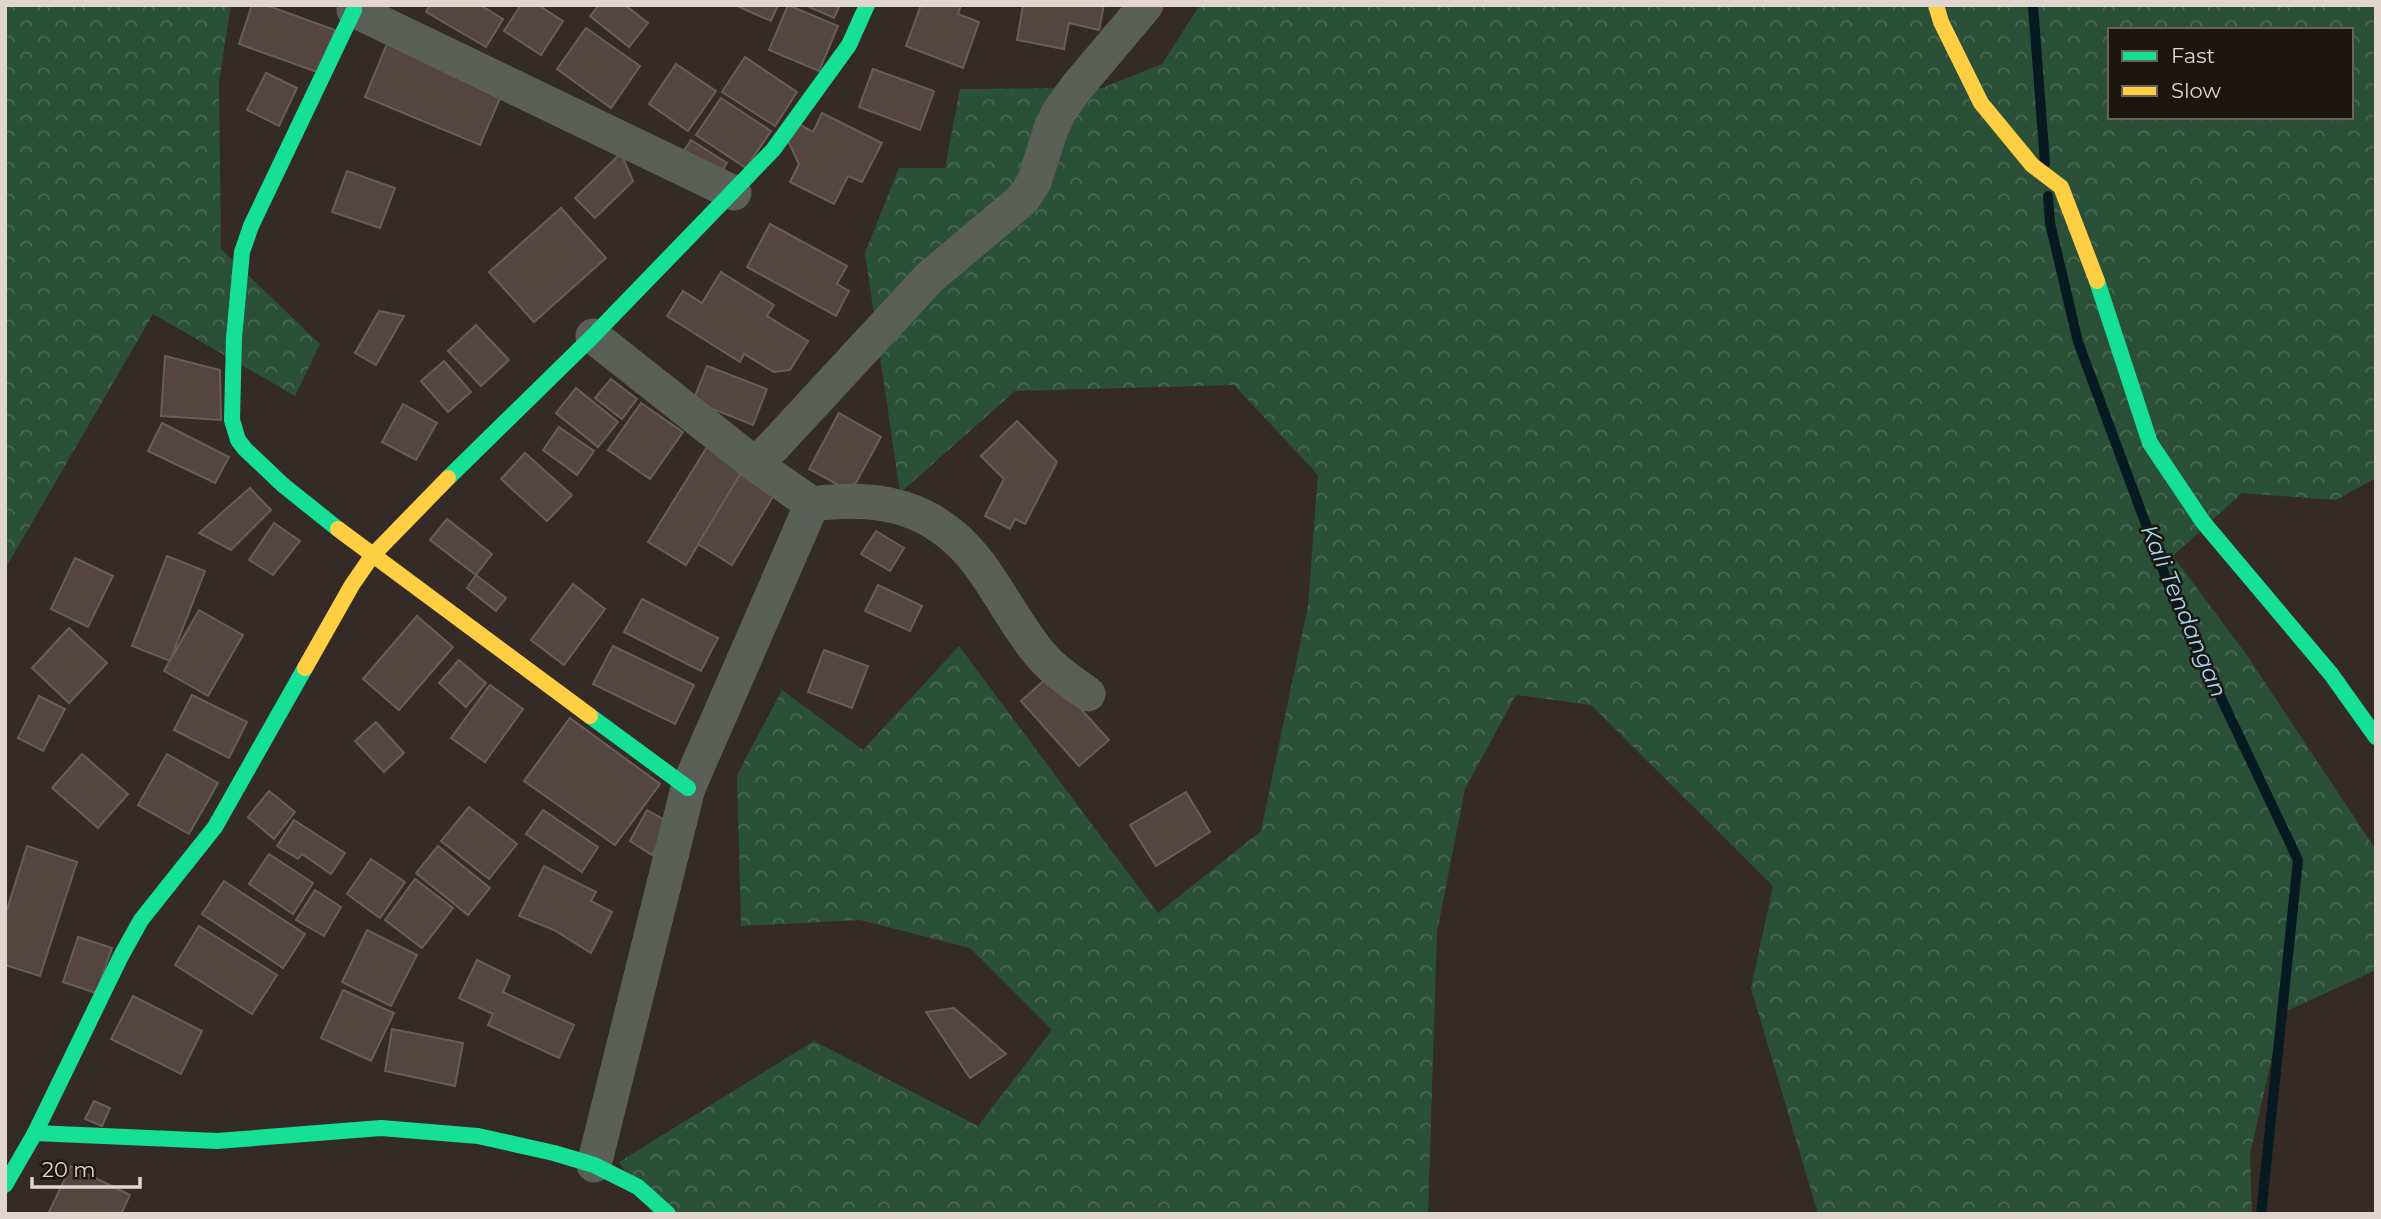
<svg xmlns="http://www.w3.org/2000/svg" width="2381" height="1219" viewBox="0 0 2381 1219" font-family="Montserrat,sans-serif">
<defs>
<pattern id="forest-crowns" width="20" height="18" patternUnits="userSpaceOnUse" patternTransform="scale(1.75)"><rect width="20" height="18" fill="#2b5038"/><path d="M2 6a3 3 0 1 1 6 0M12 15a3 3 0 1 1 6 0" fill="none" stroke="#496854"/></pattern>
</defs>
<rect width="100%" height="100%" fill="#352b26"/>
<!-- forest -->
<g fill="url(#forest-crowns)" fill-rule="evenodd">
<path d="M5 5H231L219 82 221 249 320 344 295 396 153 314 5 569Z"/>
<path d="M1200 5H2376V478L2336 500 2242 493 2173 556 2246 654 2376 850V965L2374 971 2282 1013 2250 1154 2252 1214H1818L1751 988 1773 886 1591 705 1516 695 1465 789 1437 932 1428 1214H653L619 1162 814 1041 978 1126 1052 1030 970 948 860 920 741 926 737 775 782 690 863 750 959 646 1158 913 1261 831 1308 606 1318 475 1234 385 1015 391 900 493 865 253 899 168H945L960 89 1102 88 1162 64ZM2110 30H2351V117H2110Z"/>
</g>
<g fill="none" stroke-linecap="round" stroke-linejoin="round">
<!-- stream -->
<g stroke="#071a22" stroke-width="10">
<path d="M2033 5 2045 163"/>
<path d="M2048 196 2050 223 2078 342 2173 597 2298 860 2261 1214"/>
</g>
</g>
<!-- building -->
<g fill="#544541" stroke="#675e5b" stroke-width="2">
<path d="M252 5H266L335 30 320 73 239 44Z"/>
<path d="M430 5H480L503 19 486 47 426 12Z"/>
<path d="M521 5H538L563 21 541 55 504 31Z"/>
<path d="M599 5H625L648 23 629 47 590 16Z"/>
<path d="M735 5H778L771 21Z"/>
<path d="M788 5 838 26 819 71 769 50Z"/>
<path d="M805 5H840L834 18Z"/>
<path d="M921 5H961L958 14 979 22 963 68 906 46Z"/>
<path d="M1023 5H1104L1099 30 1069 23 1064 49 1017 40Z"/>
<path d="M586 28 640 66 611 108 557 69Z"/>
<path d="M388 41 501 96 480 145 365 97Z"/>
<path d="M745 57 797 92 775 126 722 92Z"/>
<path d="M676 64 716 91 688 131 649 104Z"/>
<path d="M873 69 934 91 920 130 859 107Z"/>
<path d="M266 73 297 88 279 126 247 110Z"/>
<path d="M721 98 771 131 746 168 696 135Z"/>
<path d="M822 113 882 143 862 182 848 176 834 204 790 182 799 164 788 141 797 123 813 132Z"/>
<path d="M691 140 727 163 717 178 681 155Z"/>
<path d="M621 153 633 181 595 218 575 198Z"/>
<path d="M347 171 395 188 380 228 332 212Z"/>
<path d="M561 208 606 258 534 322 489 272Z"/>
<path d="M770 224 847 266 837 284 849 291 836 316 747 267Z"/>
<path d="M721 272 774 305 767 316 808 341 790 370 774 372 744 354 740 362 667 316 683 291 702 303Z"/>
<path d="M379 311 404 316 376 365 355 353Z"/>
<path d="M476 325 509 360 481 386 448 351Z"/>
<path d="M165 356 220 370 221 420 161 416Z"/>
<path d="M444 361 471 392 448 412 421 381Z"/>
<path d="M707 366 767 389 753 425 693 401Z"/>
<path d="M611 379 637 399 622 419 595 398Z"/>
<path d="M576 388 618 422 598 447 556 413Z"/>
<path d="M641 403 683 432 650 479 608 450Z"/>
<path d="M403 404 437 423 416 460 382 442Z"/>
<path d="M839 413 881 437 851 492 809 469Z"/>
<path d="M1017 421 1057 462 1025 524 1015 519 1010 529 985 516 1004 479 981 456Z"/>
<path d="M162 423 229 457 215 483 148 451Z"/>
<path d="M559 427 594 451 577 475 543 450Z"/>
<path d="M707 447 744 468 686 565 648 542Z"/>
<path d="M525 453 572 495 547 521 501 479Z"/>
<path d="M744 468 778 488 732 565 698 544Z"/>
<path d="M250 488 271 510 231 550 199 533Z"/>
<path d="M447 519 492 554 476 575 430 540Z"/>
<path d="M274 523 300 541 273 575 249 560Z"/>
<path d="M876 531 904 548 890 571 861 554Z"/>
<path d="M167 556 205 571 170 661 132 646Z"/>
<path d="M75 558 113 576 88 627 51 609Z"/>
<path d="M476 575 506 598 496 611 467 588Z"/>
<path d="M573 584 605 609 564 665 531 640Z"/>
<path d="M878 585 922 606 910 631 865 611Z"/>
<path d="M642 599 718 638 701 671 624 632Z"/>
<path d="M199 610 243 635 208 696 164 671Z"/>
<path d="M417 616 453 647 399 710 363 679Z"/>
<path d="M69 628 107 663 69 703 32 668Z"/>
<path d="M613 646 694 685 675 724 593 684Z"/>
<path d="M824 650 868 666 852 708 808 692Z"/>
<path d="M459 660 486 683 466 707 439 683Z"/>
<path d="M1050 675 1109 740 1079 766 1021 701Z"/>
<path d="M490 685 523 709 485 762 451 738Z"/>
<path d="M192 695 247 722 229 758 174 730Z"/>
<path d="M39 696 65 709 43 751 18 738Z"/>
<path d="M570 718 660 784 615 845 524 781Z"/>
<path d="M376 722 404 753 384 772 355 741Z"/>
<path d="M82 754 128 794 98 828 52 788Z"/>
<path d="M167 754 218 783 189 834 138 805Z"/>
<path d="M269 791 295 812 274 839 248 817Z"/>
<path d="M1186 792 1210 832 1156 866 1130 825Z"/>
<path d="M469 807 517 844 489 879 441 841Z"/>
<path d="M543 810 598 847 582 872 526 834Z"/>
<path d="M647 810 670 823 652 855 630 841Z"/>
<path d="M294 820 345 853 331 874 302 854 298 859 277 846Z"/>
<path d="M27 846 77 862 40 976 5 965V916Z"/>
<path d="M438 846 490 888 468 915 416 873Z"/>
<path d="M269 854 313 883 293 914 249 884Z"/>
<path d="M371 859 405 882 380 918 347 894Z"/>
<path d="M544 866 596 892 591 901 612 912 591 953 554 930 519 916Z"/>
<path d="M415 879 453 908 422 948 385 920Z"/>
<path d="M224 881 305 934 283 968 202 914Z"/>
<path d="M315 890 341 907 324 936 296 920Z"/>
<path d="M199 926 277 975 252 1014 175 965Z"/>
<path d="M367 930 417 955 391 1006 342 982Z"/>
<path d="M78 937 112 948 96 993 63 982Z"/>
<path d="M477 960 510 976 503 992 574 1025 559 1058 488 1025 493 1014 459 998Z"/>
<path d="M343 990 394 1013 371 1061 321 1038Z"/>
<path d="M133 996 202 1031 181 1074 111 1039Z"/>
<path d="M954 1008 1006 1054 970 1078 926 1012Z"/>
<path d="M392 1029 463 1043 455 1086 385 1071Z"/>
<path d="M94 1101 110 1108 102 1126 85 1119Z"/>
<path d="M71 1166 130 1195 121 1214H48Z"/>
</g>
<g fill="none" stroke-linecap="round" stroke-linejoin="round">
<!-- street -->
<g stroke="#5a5f58" stroke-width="35">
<path d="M356 5 354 10 734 193"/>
<path d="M593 336 756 465 812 504 688 788 594 1165"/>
<path d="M756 465 930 277 1023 199 1034 182 1051 129 1059 112 1076 88 1146 5"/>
<path d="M812 504C880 495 935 506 979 564 1000 592 1016 625 1039 653 1052 669 1071 682 1088 694"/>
</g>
<!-- fast -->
<g stroke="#16e098" stroke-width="16">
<path d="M2097 281 2150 443 2203 522 2331 674 2376 737"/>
<path d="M448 478 593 336 773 150 849 45 867 5"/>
<path d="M338 529 283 485 245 449 238 440 232 420 234 338 242 252 251 226 354 10"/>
<path d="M590 716 688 788"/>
<path d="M35 1133 217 1141 381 1128 478 1136 554 1153 594 1165 638 1187 668 1214"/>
<path d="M5 1185 35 1133 121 956 141 920 215 827 305 668"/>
</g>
<!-- slow -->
<g stroke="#ffcf43" stroke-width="16">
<path d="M1936 5 1941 22 1981 103 2032 165 2061 187 2097 281"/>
<path d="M338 529 590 716"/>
<path d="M305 668 352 585 372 556 448 478"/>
</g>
</g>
<g text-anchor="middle" stroke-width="5" stroke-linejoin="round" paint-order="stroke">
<!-- water labels -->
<g font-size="23" font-style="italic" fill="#9ed9f3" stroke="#1c1510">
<text transform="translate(2184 611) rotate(67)" y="8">Kali Tendangan</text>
</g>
</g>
<!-- border -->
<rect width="2381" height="1219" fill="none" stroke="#e0d5cf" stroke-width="14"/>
<!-- legend -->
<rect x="2108" y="28" width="245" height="91" fill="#1c1510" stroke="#6a625c" stroke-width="2"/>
<rect x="2122" y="51" width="35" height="10" fill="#16e098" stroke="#6a625c" stroke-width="2"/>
<text x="2171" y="63" font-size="21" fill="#e0d5cf">Fast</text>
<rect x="2122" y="86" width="35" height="10" fill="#ffcf43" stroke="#6a625c" stroke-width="2"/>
<text x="2171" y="98" font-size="21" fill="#e0d5cf">Slow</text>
<!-- scale -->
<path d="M32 1177v10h108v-10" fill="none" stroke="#e0d5cf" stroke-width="3.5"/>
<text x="42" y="1177" font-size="21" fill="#e0d5cf" stroke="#1c1510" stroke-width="5" paint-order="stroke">20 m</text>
</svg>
